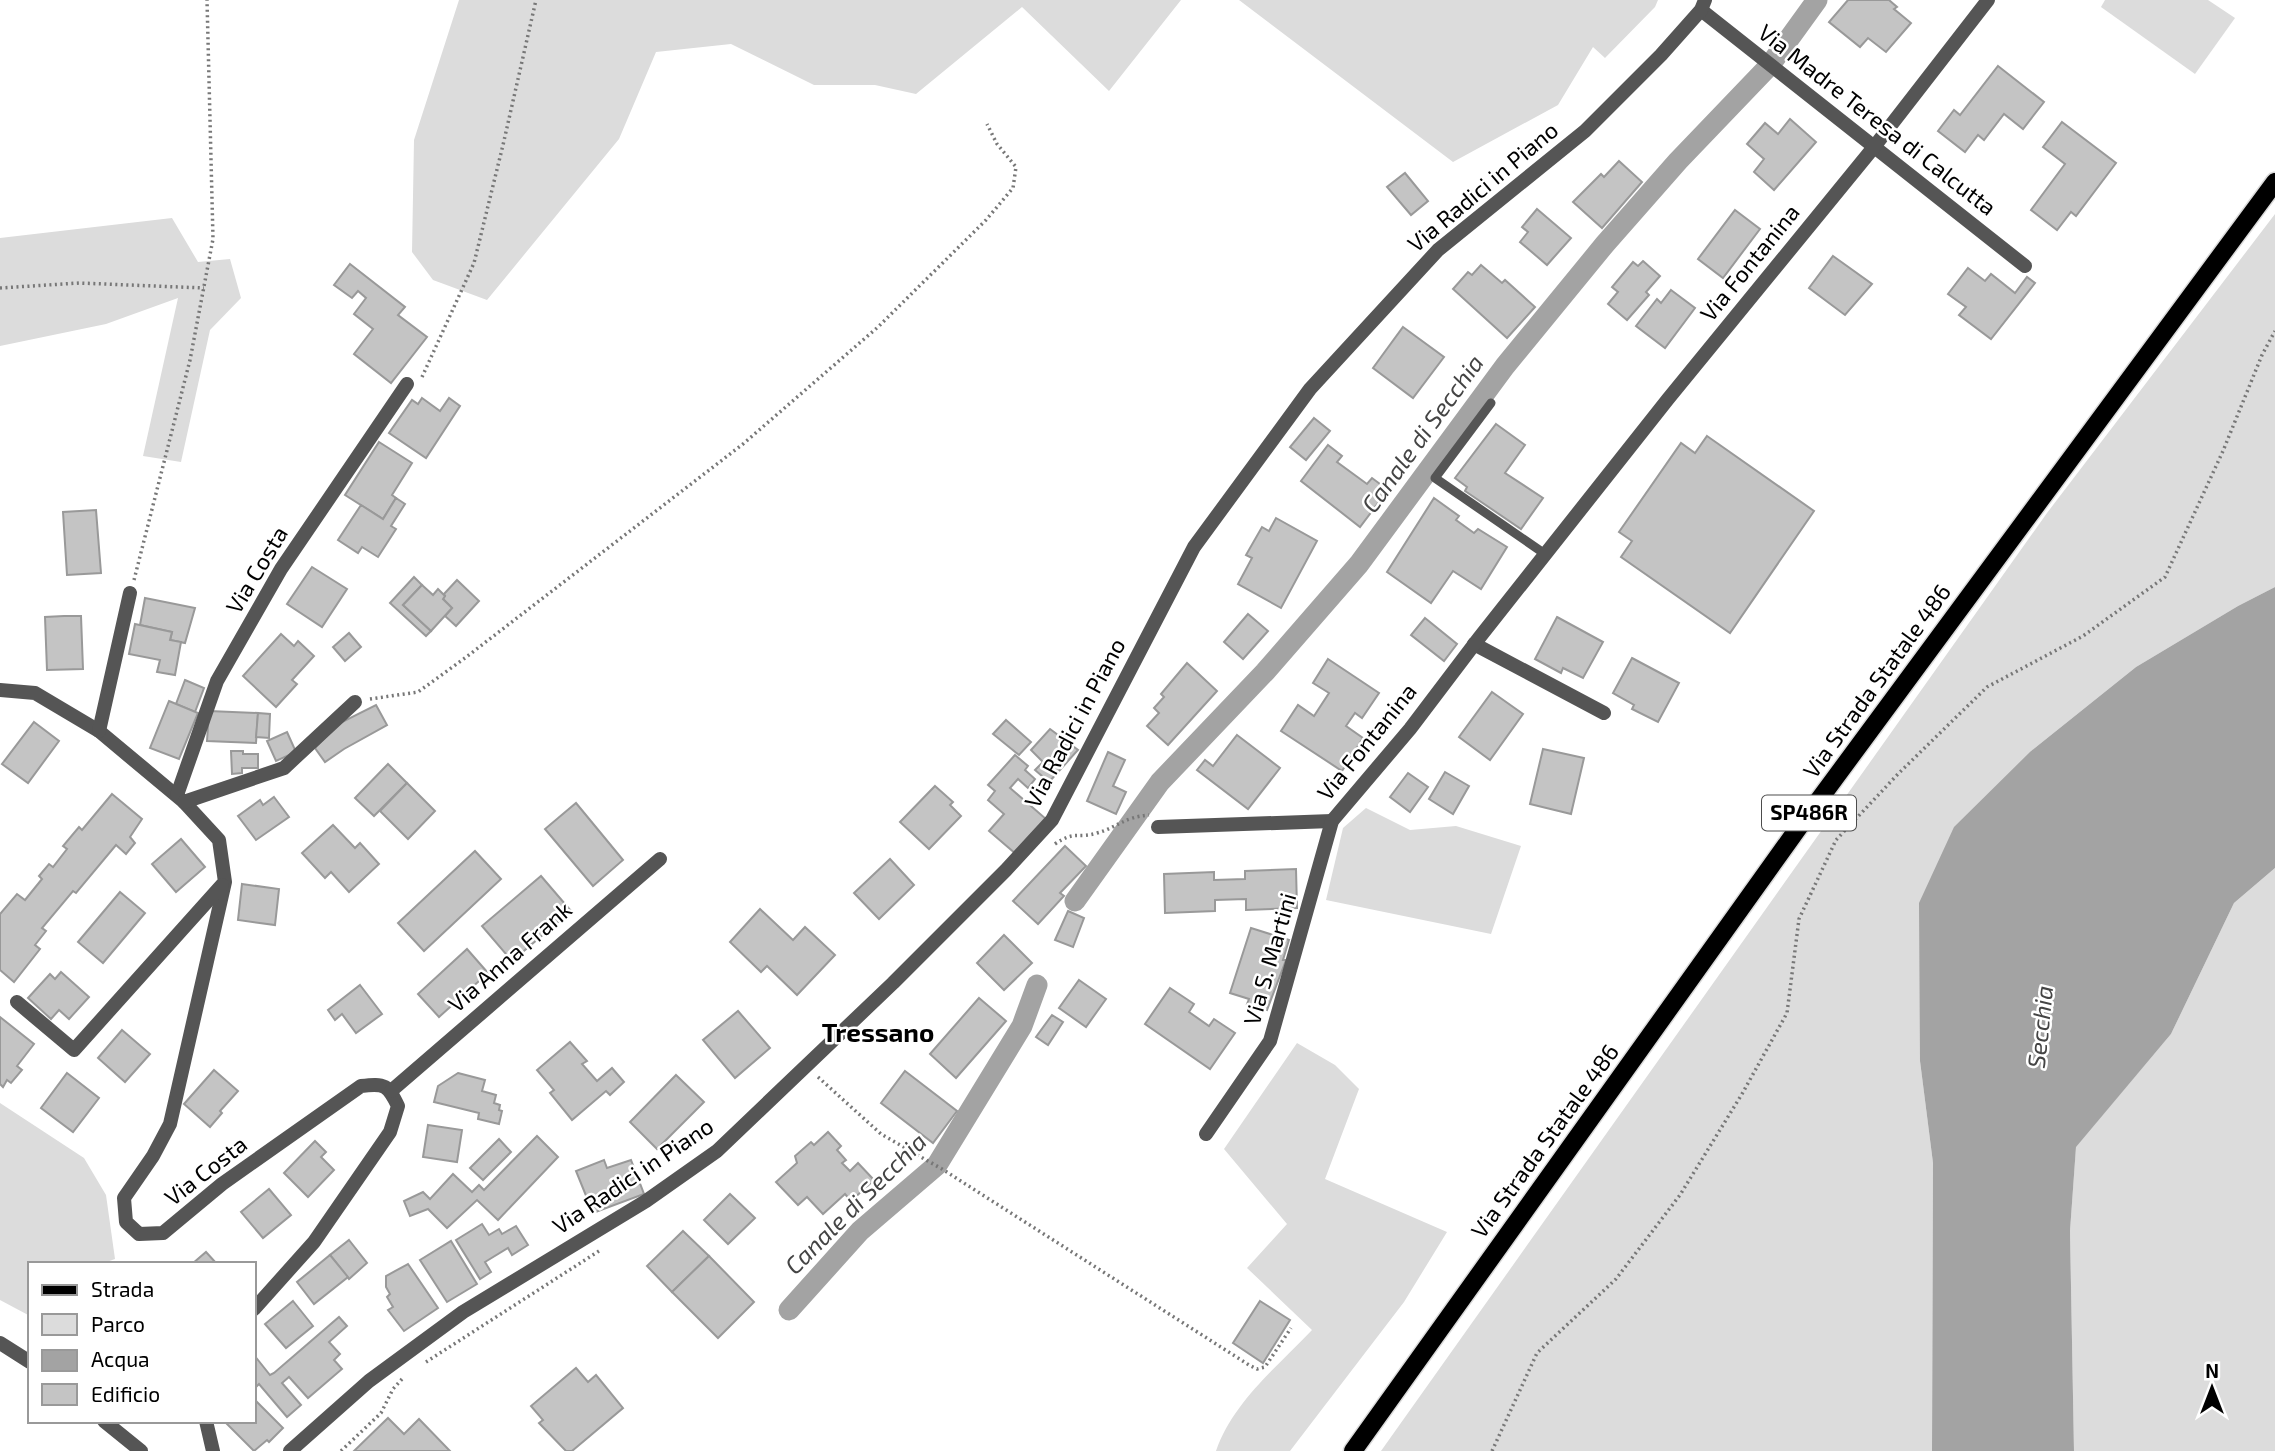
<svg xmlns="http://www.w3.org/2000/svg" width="2275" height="1451" viewBox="0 0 2275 1451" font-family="'Exo 2',sans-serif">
<rect width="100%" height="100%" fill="#fff"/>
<!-- green -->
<g fill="#dcdcdc">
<path d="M459 0H1181L1109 91 1022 7 916 94 875 85H814L731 44 656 52 619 139 487 300 433 280 412 252 414 140Z"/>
<path d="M1239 0H1658L1655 7 1605 58 1593 47 1558 105 1453 162Z"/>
<path d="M2105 0H2208L2235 18 2195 74 2101 7Z"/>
<path d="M2275 214V587L2238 606 2136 667 2031 751 1920 1061 1933 1163 1932 1451H1381L2047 513Z"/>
<path d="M172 218 198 262 230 259 241 298 210 330 181 462 143 456 178 298 106 324 0 346V238Z"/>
<path d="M1366 808 1410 830 1456 826 1521 846 1491 934 1326 900 1343 828Z"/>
<path d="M2275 868V1451H2074L2070 1231 2076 1146 2171 1034 2234 903Z"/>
<path d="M1297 1043 1335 1065 1359 1089 1325 1179 1447 1232 1404 1302 1290 1451H1216C1233 1402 1277 1367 1312 1330L1247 1268 1287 1224 1224 1149Z"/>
<path d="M0 1103 84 1158 106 1195 115 1259 101 1264H30V1316L0 1300Z"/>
</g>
<!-- water -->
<path fill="#a3a3a3" d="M2275 587V868L2234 903 2171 1034 2076 1147 2070 1231 2074 1451H1932L1933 1163 1920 1061 1919 903 1954 827 2031 751 2136 667 2238 606Z"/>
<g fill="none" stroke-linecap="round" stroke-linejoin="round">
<!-- canal -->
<g stroke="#a3a3a3" stroke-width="21">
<path d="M1075 901 1160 782 1265 672 1359 564 1505 366 1605 244 1678 161 1770 65 1817 0"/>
<path d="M789 1310 860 1231 937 1165 1022 1026 1037 985"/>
</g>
</g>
<!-- building -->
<g fill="#c4c4c4" stroke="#999" stroke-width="2">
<path d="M1848 0H1889L1897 7 1894 9 1911 23 1886 52 1868 38 1860 47 1829 22Z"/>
<path d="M1998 66 2044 102 2023 129 2004 114 1984 140 1978 135 1965 152 1938 131 1954 110 1960 115Z"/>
<path d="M1790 119 1816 142 1774 190 1754 172 1764 159 1747 144 1765 123 1778 134Z"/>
<path d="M2062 122 2116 163 2076 216 2071 212 2057 230 2031 210 2065 164 2043 147Z"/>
<path d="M1619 161 1642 182 1602 228 1573 202 1601 174 1604 177Z"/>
<path d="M1405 173 1428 201 1411 215 1387 187Z"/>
<path d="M1537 209 1571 238 1547 265 1520 242 1528 232 1522 227Z"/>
<path d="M1735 210 1760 229 1723 278 1698 259Z"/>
<path d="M1833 256 1872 284 1845 315 1809 288Z"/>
<path d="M1643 261 1660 276 1646 292 1649 295 1627 320 1608 304 1618 292 1612 287 1633 262 1638 266Z"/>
<path d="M350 264 405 307 398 315 427 337 391 383 354 354 373 329 354 314 366 298 358 291 352 298 334 285Z"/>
<path d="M1481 265 1502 283 1505 280 1535 307 1507 338 1453 289 1468 272 1472 275Z"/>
<path d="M1968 268 1985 281 1991 274 2015 293 2027 277 2035 283 1991 339 1959 315 1966 307 1948 294Z"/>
<path d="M1671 290 1695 308 1665 348 1636 326 1657 299 1661 303Z"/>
<path d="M1403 327 1444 357 1413 398 1373 368Z"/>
<path d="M422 398 440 411 449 398 460 406 426 458 389 433 412 400 418 404Z"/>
<path d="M1314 418 1330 431 1306 460 1290 447Z"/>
<path d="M1496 424 1525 445 1505 473 1543 498 1521 529 1465 491 1467 487 1455 478Z"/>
<path d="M1707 436 1814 511 1730 633 1621 557 1632 541 1619 532 1681 443 1695 453Z"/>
<path d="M379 442 412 463 392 495 396 498 383 519 345 495Z"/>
<path d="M1328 445 1342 456 1337 462 1367 484 1372 478 1388 490 1360 527 1301 481Z"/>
<path d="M396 498 405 504 391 526 396 529 378 557 362 547 358 553 338 540 361 505 383 519Z"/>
<path d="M1434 498 1459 516 1456 520 1474 533 1478 529 1507 547 1481 589 1453 571 1431 603 1387 572Z"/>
<path d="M96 510 101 573 67 575 63 512Z"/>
<path d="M1276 518 1317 541 1281 608 1238 584 1252 558 1246 555 1262 527 1269 531Z"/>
<path d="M312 567 347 589 322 627 287 604Z"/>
<path d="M414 577 422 585 403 605 431 631 426 636 390 603Z"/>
<path d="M457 580 479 601 456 626 445 616 452 608 443 599 445 596 444 594Z"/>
<path d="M422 585 433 595 438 589 445 596 443 599 452 608 431 631 403 605Z"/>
<path d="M145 598 195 608 185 643 170 640 172 632 140 625Z"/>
<path d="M1248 614 1268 631 1243 659 1224 642Z"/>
<path d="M64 616H81L83 669 47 670 45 617Z"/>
<path d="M1557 617 1603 642 1583 678 1563 668 1561 673 1535 659Z"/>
<path d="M1425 618 1457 644 1444 661 1411 635Z"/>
<path d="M135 624 172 632 170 640 181 642 175 675 157 672 160 660 129 654Z"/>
<path d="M349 633 361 647 345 661 333 647Z"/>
<path d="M281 634 294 646 298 641 314 656 292 680 297 684 276 707 243 676Z"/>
<path d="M1632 658 1679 683 1658 722 1632 709 1634 705 1613 693Z"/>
<path d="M1328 659 1379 693 1362 718 1355 713 1346 726 1363 738 1342 771 1281 731 1298 705 1314 716 1329 693 1313 683Z"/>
<path d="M1187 663 1217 691 1168 745 1147 726 1159 713 1154 708 1164 697 1161 694Z"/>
<path d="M185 680 204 688 195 712 176 704Z"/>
<path d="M1492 692 1523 714 1490 760 1459 737Z"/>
<path d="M169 701 198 713 179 759 150 748Z"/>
<path d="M376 705 387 725 344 749 325 762 315 748 338 724Z"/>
<path d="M209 711 258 713 256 743 207 741Z"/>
<path d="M258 713 270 714 269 738 256 737Z"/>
<path d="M1006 720 1031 742 1019 755 993 734Z"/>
<path d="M34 722 59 741 28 783 2 764Z"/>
<path d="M1050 729 1078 750 1049 782 1035 770 1043 762 1031 750Z"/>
<path d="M287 732 296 752 276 761 267 741Z"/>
<path d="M1237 735 1280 768 1248 809 1197 770 1205 760 1213 766Z"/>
<path d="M1543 749 1584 758 1571 814 1530 804Z"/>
<path d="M231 751H243V754H258V768H242V773L232 774Z"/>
<path d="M1108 752 1125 760 1113 786 1126 792 1116 814 1087 801Z"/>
<path d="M1015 755 1028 766 1025 770 1035 779 1028 788 1018 779 1010 788 1046 819 1016 854 989 831 1004 814 988 800 995 791 988 785Z"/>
<path d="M388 764 407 783 374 816 355 798Z"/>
<path d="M1445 772 1469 786 1453 814 1429 799Z"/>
<path d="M1408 773 1428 787 1410 812 1390 797Z"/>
<path d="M407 783 435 811 408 839 380 811Z"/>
<path d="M935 786 953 802 950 805 961 816 929 849 900 822Z"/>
<path d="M112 794 142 819 130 837 135 843 126 854 116 845 76 893 73 891 42 928 46 931 35 945 40 949 14 982 0 970V914L17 894 25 900 42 879 39 876 49 864 53 867 67 849 63 846 79 827 82 830Z"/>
<path d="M274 797 289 817 256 840 238 816 260 800 263 805Z"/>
<path d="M576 803 623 860 593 886 545 829Z"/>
<path d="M333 825 355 848 360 843 379 864 349 892 331 872 325 878 302 853Z"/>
<path d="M181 839 205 867 176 892 152 864Z"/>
<path d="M1065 846 1086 866 1060 893 1064 896 1038 924 1013 901Z"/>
<path d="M475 851 501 879 424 951 398 923Z"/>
<path d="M890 859 914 885 879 919 854 893Z"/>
<path d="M1296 869 1297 908 1246 910V899L1215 900V911L1165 913 1164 874 1214 872V880L1245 879V871Z"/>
<path d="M541 876 571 911 512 961 482 926Z"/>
<path d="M242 884 279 889 275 925 238 920Z"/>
<path d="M120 892 145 913 103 963 78 942Z"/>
<path d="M760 909 793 940 805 927 835 955 797 995 767 966 761 972 730 942Z"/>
<path d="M1068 911 1084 918 1073 947 1055 940Z"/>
<path d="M1251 928 1289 940 1283 960H1286L1267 1010 1247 1004 1249 999 1230 993Z"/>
<path d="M1004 935 1032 963 1004 990 977 963Z"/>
<path d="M467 949 488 973 439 1017 418 994Z"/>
<path d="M61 972 89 997 69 1019 59 1010 51 1019 28 998 50 974 55 979Z"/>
<path d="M1079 980 1106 999 1086 1027 1059 1008Z"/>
<path d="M360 985 382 1014 356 1033 342 1014 335 1020 328 1010Z"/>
<path d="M1170 988 1194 1004 1189 1012 1209 1026 1214 1019 1235 1033 1210 1069 1145 1024Z"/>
<path d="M979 998 1006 1021 956 1078 930 1054Z"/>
<path d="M738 1011 770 1048 735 1078 703 1040Z"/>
<path d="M1052 1015 1063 1022 1048 1045 1036 1037Z"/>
<path d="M0 1017 34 1044 17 1066 22 1070 11 1083 7 1080 3 1087 0 1084Z"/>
<path d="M122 1030 150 1054 125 1082 98 1058Z"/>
<path d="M570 1042 587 1061 582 1064 597 1081 612 1068 624 1082 610 1095 606 1091 572 1120 550 1093 554 1090 537 1070Z"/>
<path d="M214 1070 238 1091 220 1111 222 1113 210 1127 184 1104Z"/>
<path d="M905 1071 957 1111 933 1143 881 1103Z"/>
<path d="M67 1073 99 1098 73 1132 41 1108Z"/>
<path d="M458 1073 485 1080 482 1091 496 1095 494 1103 500 1105 499 1110 502 1111 499 1124 478 1119 479 1113 434 1102 438 1086Z"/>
<path d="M676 1075 704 1102 657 1149 630 1122Z"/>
<path d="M428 1125 462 1130 457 1162 423 1157Z"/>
<path d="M828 1132 841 1146 837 1150 846 1160 842 1163 850 1171 858 1163 874 1180 851 1201 845 1194 823 1214 807 1197 798 1205 776 1182 797 1163 795 1156 811 1142 814 1145Z"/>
<path d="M537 1136 558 1157 498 1220 477 1200 447 1228 428 1209 410 1216 404 1201 423 1192 430 1199 453 1174 472 1192 479 1185 484 1190Z"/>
<path d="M499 1139 511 1152 483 1180 470 1168Z"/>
<path d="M315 1141 326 1152 321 1157 334 1170 308 1197 284 1173Z"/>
<path d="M604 1160 607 1168 631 1160 644 1194 593 1213 576 1171Z"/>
<path d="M269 1189 291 1215 263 1238 241 1212Z"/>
<path d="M730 1194 755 1218 728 1244 704 1220Z"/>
<path d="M482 1224 489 1235 499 1229 502 1234 516 1226 528 1245 512 1255 508 1248 485 1262 491 1272 480 1279 456 1240Z"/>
<path d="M683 1231 709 1256 672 1292 647 1266Z"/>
<path d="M349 1240 367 1263 349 1279 330 1255Z"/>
<path d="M451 1241 477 1284 447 1302 420 1260Z"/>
<path d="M206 1252 217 1264H192Z"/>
<path d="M330 1255 348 1277 314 1304 297 1282Z"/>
<path d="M709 1256 754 1302 718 1338 672 1292Z"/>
<path d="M408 1264 438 1308 404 1331 388 1310 393 1307 387 1297 390 1294 386 1287V1276Z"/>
<path d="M293 1301 313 1326 286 1348 265 1324Z"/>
<path d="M1260 1301 1290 1320 1263 1363 1233 1343Z"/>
<path d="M339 1317 347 1326 329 1342 340 1354 334 1360 342 1369 308 1398 289 1377 282 1383 301 1405 287 1417 259 1384 254 1389V1355L270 1375 274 1373Z"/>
<path d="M576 1368 588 1382 596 1375 623 1408 572 1451H566L539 1423 543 1420 531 1406Z"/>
<path d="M257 1402 283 1428 269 1442 267 1440 254 1451 226 1423 228 1421H254V1405Z"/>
<path d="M388 1418 404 1434 419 1419 450 1451H354Z"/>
</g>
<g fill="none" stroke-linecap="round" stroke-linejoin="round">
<defs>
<path id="primary" d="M1353 1451 1804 820 2275 182"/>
</defs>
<!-- primary casing -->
<use href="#primary" stroke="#dbdbdb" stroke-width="21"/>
<!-- path -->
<g stroke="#777" stroke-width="3.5" stroke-dasharray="2 3.5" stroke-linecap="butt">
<path d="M0 288 79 283 204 288"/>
<path d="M422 377 474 263 503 145 536 0"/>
<path d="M134 580 190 360 213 239 207 0"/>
<path d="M370 699 418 692 465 658 743 444 878 327 986 220 1013 188 1016 167 997 144 987 124"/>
<path d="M1055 844C1075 830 1078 839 1097 833 1116 828 1124 817 1149 815"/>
<path d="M818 1077 881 1134 942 1169 1249 1365 1257 1369 1265 1367 1291 1328"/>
<path d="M426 1362 599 1251"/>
<path d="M341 1451 381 1413 393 1389 402 1379"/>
<path d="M1492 1451 1537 1353 1616 1279 1680 1195 1742 1094 1787 1013 1799 919 1836 840 1898 774 1987 687 2083 636 2165 577 2223 451 2262 355 2275 331"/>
</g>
<!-- service -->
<path stroke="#555" stroke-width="9" d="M1491 403 1435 478 1545 554"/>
<!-- minor -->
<g stroke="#555" stroke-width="14">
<path d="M1701 10 2025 266"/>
<path d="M1474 644 1604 713"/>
<path d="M0 690 35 693 99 731 184 802 219 840 225 882 170 1124 153 1156 124 1198 126 1222 139 1234 163 1233 222 1184 361 1086C385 1083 388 1085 398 1106L390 1132 314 1242 254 1309"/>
<path d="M99 731 130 593"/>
<path d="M177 795 217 681 281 569 407 384"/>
<path d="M184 802 284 768 355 702"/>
<path d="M1158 827 1332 821"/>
<path d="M17 1002 74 1050 222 885"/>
<path d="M391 1091 660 859"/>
<path d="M1206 1134 1270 1041 1332 821 1410 729 1479 638 1668 399 1874 147 1988 0"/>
<path d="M0 1343 30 1362"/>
<path d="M104 1421 141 1451"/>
<path d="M206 1421 213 1451"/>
<path d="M290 1451 369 1381 463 1312 646 1201 717 1151 893 983 1006 870 1052 820 1194 547 1310 389 1438 250 1585 131 1661 55 1701 10 1705 0"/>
</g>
<!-- primary -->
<use href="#primary" stroke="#000" stroke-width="18"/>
</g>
<g text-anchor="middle" stroke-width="5" stroke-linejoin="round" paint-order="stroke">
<!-- shield labels -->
<rect fill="#fff" stroke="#4c4c4c" stroke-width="2" x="1762" y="795.5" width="94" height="35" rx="5"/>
<g font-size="21" font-weight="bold" fill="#000">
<text x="1809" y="820">SP486R</text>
</g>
<!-- street labels -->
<g font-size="23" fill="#000" stroke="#fff">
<text transform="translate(1877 120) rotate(38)" y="8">Via Madre Teresa di Calcutta</text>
<text transform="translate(1483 187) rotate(-40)" y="8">Via Radici in Piano</text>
<text transform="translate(1750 263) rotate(-51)" y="8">Via Fontanina</text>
<text transform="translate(257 570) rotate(-59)" y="8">Via Costa</text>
<text transform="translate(1877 681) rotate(-54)" y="8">Via Strada Statale 486</text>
<text transform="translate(1075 723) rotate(-62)" y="8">Via Radici in Piano</text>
<text transform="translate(1367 742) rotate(-51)" y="8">Via Fontanina</text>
<text transform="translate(510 957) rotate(-41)" y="8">Via Anna Frank</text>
<text transform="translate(1270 959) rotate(-74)" y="8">Via S. Martini</text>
<text transform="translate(1545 1141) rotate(-54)" y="8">Via Strada Statale 486</text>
<text transform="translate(206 1171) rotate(-38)" y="8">Via Costa</text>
<text transform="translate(633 1176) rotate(-34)" y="8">Via Radici in Piano</text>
</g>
<!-- water labels -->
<g font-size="24" font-style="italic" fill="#444" stroke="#fff">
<text transform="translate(1423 434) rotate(-54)" y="8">Canale di Secchia</text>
<text transform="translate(2041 1027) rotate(-84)" y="8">Secchia</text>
<text transform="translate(856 1204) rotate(-45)" y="8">Canale di Secchia</text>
</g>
<!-- quarter labels -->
<g font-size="26" font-weight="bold" fill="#000" stroke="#fff">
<text x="878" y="1042">Tressano</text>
</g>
</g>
<!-- legend -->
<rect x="28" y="1262" width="228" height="161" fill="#ffffff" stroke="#999999" stroke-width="2"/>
<rect x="42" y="1285" width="35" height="10" fill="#000000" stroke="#999999" stroke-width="2"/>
<text x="91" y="1297" font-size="21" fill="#000000">Strada</text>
<rect x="42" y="1314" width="35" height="21" fill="#dcdcdc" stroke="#999999" stroke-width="2"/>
<text x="91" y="1332" font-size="21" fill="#000000">Parco</text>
<rect x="42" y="1350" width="35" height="21" fill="#a3a3a3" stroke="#999999" stroke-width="2"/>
<text x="91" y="1367" font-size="21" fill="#000000">Acqua</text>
<rect x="42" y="1384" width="35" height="21" fill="#c4c4c4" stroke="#999999" stroke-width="2"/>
<text x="91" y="1402" font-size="21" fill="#000000">Edificio</text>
<!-- north arrow -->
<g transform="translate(2212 1388)" stroke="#ffffff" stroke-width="5" paint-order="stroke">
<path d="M0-5L12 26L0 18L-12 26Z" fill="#000000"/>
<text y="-10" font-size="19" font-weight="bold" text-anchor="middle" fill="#000000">N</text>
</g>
</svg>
